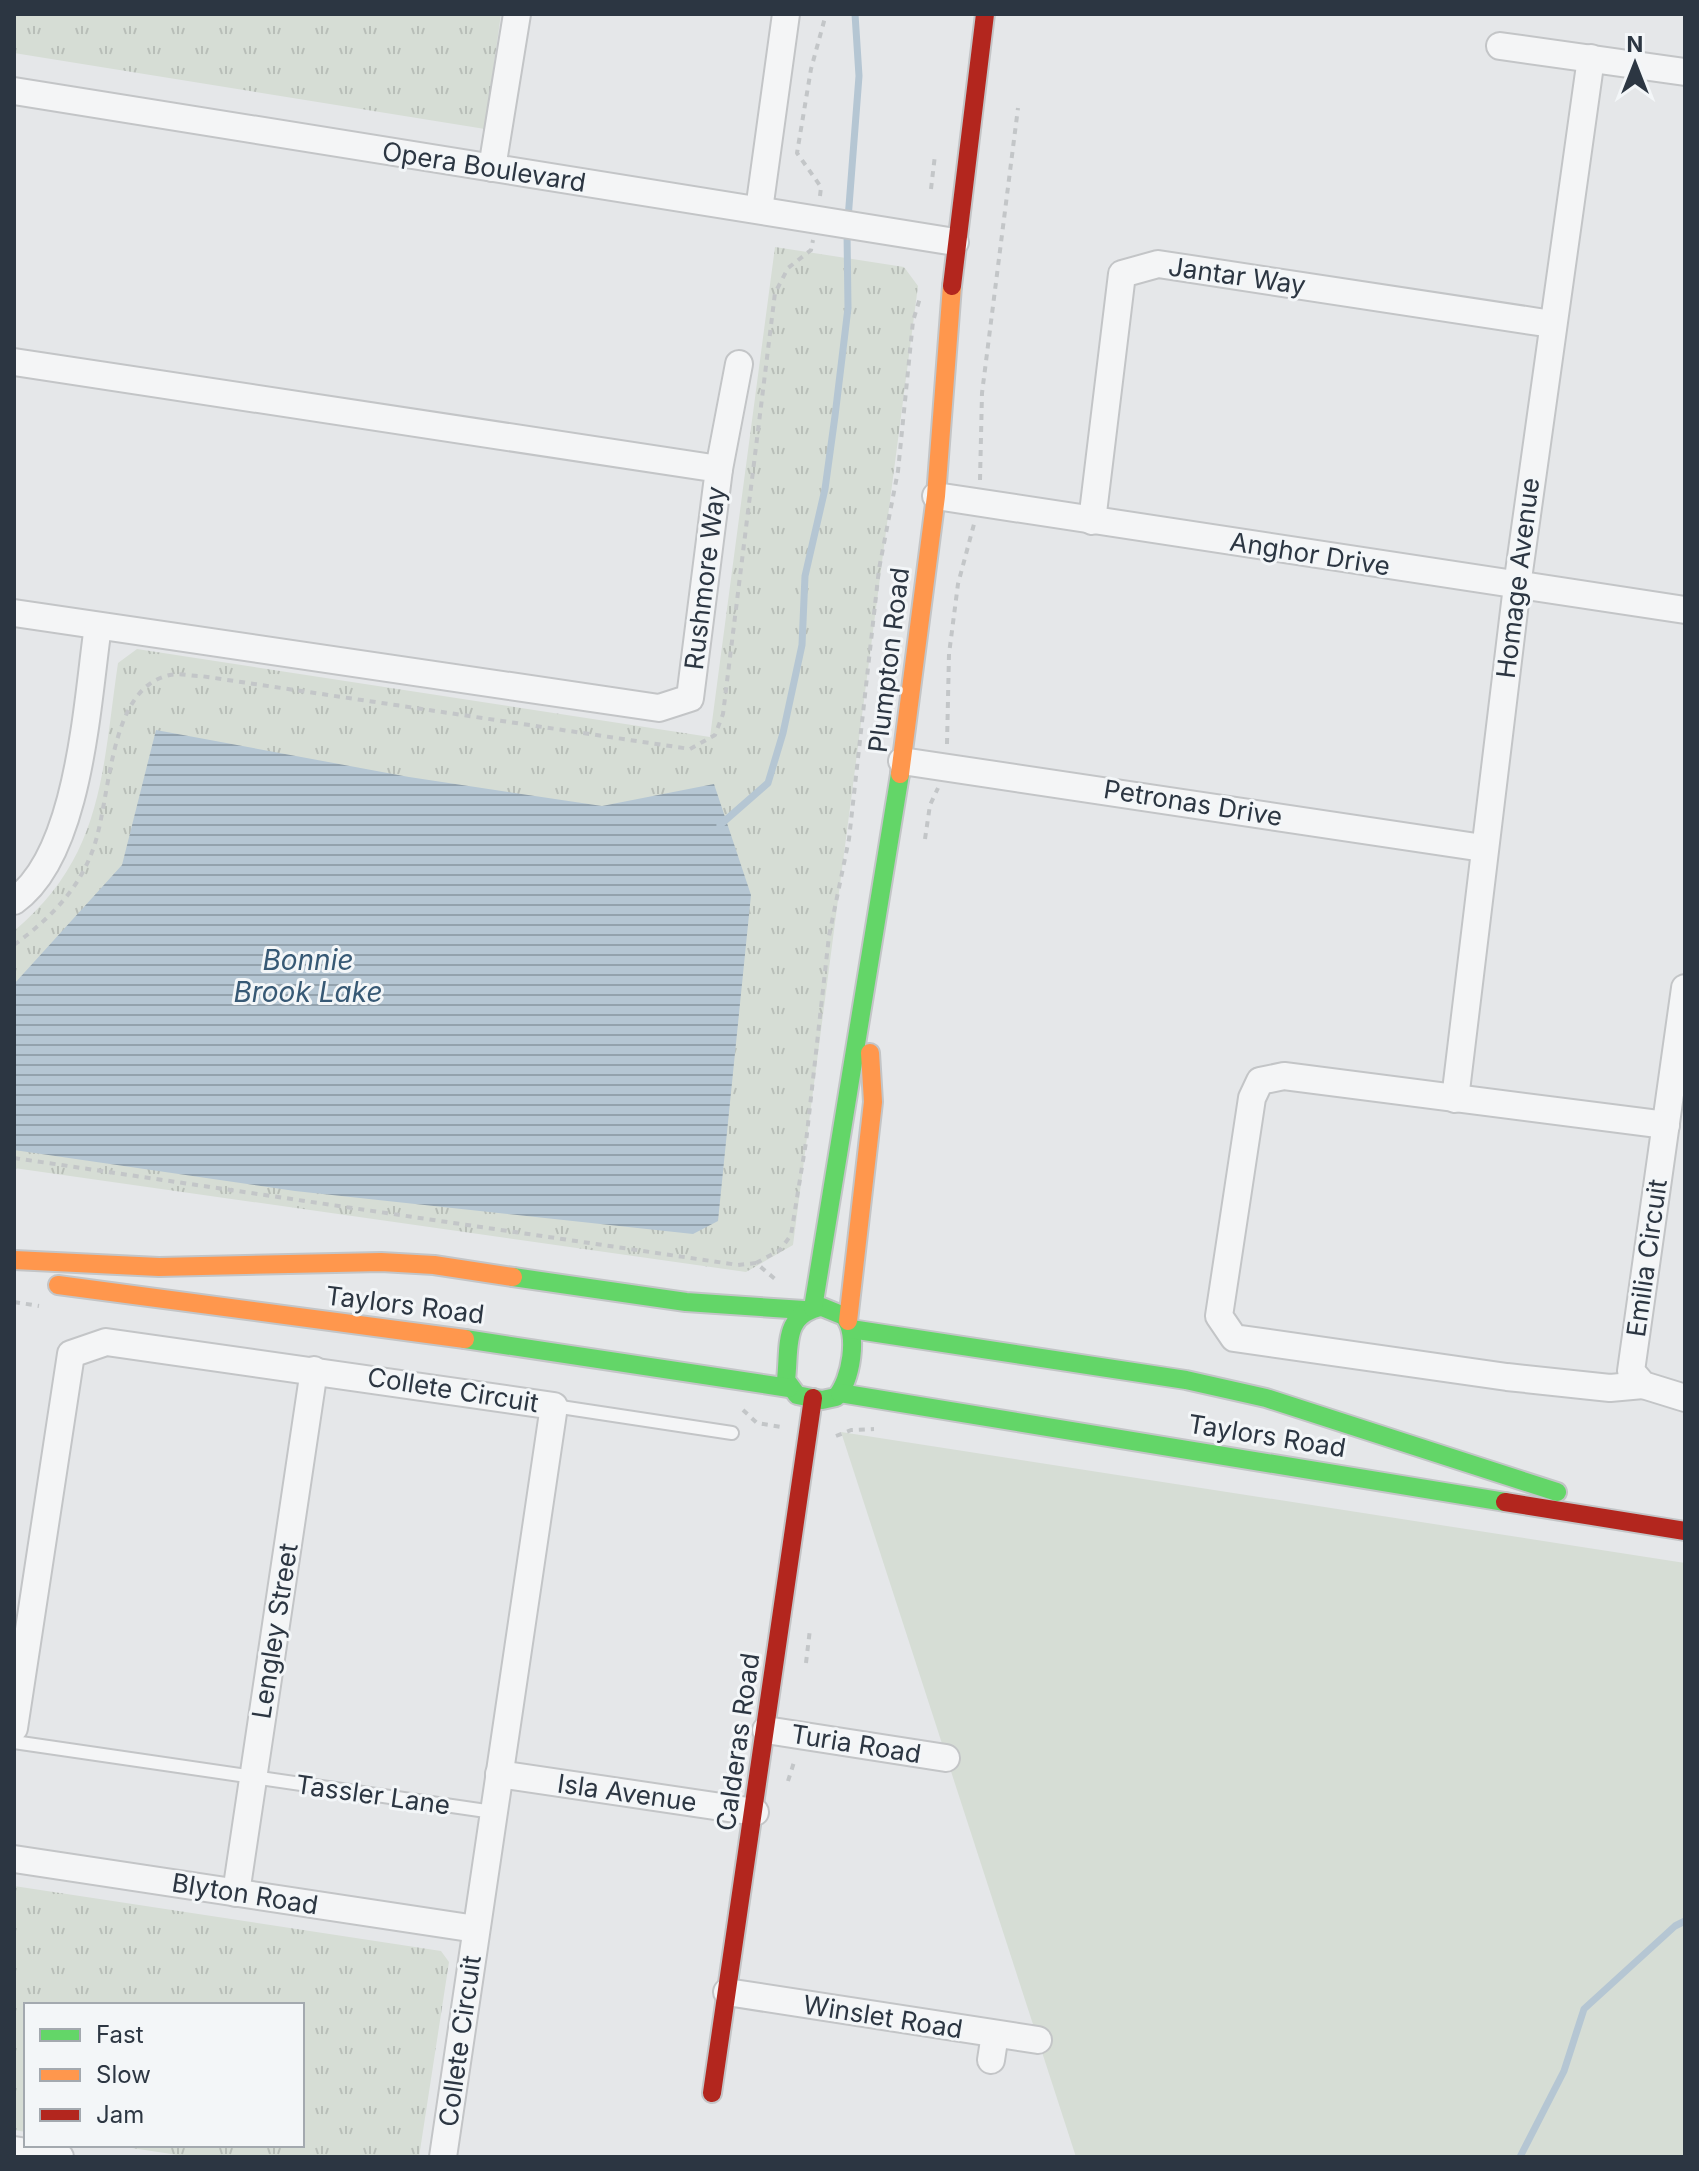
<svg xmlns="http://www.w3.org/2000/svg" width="1699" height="2171" viewBox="0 0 1699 2171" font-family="Inter,sans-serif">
<defs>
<pattern id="park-tufts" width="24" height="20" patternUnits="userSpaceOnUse" patternTransform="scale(2)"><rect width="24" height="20" fill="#d6ddd5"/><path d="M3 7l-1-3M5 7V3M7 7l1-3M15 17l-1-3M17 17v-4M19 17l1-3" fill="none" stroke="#b8beb8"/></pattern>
<pattern id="water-rules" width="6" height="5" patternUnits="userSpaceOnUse" patternTransform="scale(2)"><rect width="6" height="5" fill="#b5c6d3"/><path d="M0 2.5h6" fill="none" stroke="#93a2ad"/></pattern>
</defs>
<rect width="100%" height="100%" fill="#e5e7e9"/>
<!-- grass -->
<path fill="#d6ddd5" d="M841 1432 1685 1563V2157H1076Z"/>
<!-- park -->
<g fill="url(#park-tufts)">
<path d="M14 14H501L485 129 14 53Z"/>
<path d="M775 247 904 267 918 286 793 1245 746 1272 14 1168V931C104 856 102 771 118 663L137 649 710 737Z"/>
<path d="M14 1886 441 1951 449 1962 419 2157H191L112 2145H302V2005H26V2132L14 2130Z"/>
</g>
<!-- water -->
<path fill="url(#water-rules)" d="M156 730 409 777 602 806 714 784 751 895 718 1221 693 1234 295 1191 14 1150V984L122 865Z"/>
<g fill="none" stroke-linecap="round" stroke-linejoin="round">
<!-- stream -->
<g stroke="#b5c6d3" stroke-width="7">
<path d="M848 219 859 76 855 14"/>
<path d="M720 825 768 783 783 733 802 645 805 576 825 489 835 416 848 308 847 232"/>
<path d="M1520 2157 1564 2071 1584 2009 1675 1926 1685 1921"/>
</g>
<defs>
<g id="lane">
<path d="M554 1406 732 1433"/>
<path d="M14 1742 493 1812"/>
</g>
<g id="street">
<path d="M1500 46 1685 72"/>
<path d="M14 91 955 242"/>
<path d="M492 168 517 14"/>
<path d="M759 210 786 14"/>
<path d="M14 362 719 469 690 698 659 708 14 613"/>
<path d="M719 469 739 364"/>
<path d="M936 496 1685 610"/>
<path d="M1092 521 1122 274 1158 264 1552 324"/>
<path d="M902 761 1483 848"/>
<path d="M14 901C80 855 87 701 98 626"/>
<path d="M1685 988 1631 1371 1643 1385 1685 1398"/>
<path d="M1455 1099 1517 586 1591 58"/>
<path d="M1643 1385 1610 1388 1507 1377 1234 1338 1219 1316 1252 1098 1260 1081 1284 1076 1666 1125"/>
<path d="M14 1728 71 1354 106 1342 554 1406 443 2157"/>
<path d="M766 1730 946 1758"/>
<path d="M499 1774 755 1812"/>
<path d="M14 1859 476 1929"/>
<path d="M236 1893 314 1370"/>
<path d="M727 1992 1038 2040"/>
<path d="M991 2060 995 2034"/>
<path d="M14 2150 60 2157"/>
</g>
<g id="fast">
<path d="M513 1277 686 1302 804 1310"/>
<path d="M822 1307 844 1316C859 1335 851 1380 836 1397L822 1400 797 1395 786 1380C790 1347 782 1314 822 1307Z"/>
<path d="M813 1308 900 774"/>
<path d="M851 1329 1186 1380 1266 1398 1557 1492"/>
<path d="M465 1339 789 1388"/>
<path d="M840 1393 1505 1502"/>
</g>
<g id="slow">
<path d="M900 774 936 496 952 286"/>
<path d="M14 1260 159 1267 381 1262 434 1265 513 1277"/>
<path d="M58 1285 465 1339"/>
<path d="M848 1321 873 1102 870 1053"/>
</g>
<g id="jam">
<path d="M952 286 985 14"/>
<path d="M1505 1502 1685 1531"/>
<path d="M712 2093 813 1398"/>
</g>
</defs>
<!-- lane casing -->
<use href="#lane" stroke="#c3c5c7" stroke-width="16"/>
<!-- street casing -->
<use href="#street" stroke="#c3c5c7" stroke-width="30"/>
<!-- fast casing -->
<use href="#fast" stroke="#c3c5c7" stroke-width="22"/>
<!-- slow casing -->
<use href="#slow" stroke="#c3c5c7" stroke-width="22"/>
<!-- jam casing -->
<use href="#jam" stroke="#c3c5c7" stroke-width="22"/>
<!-- path -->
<g stroke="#c3c6c8" stroke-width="4" stroke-dasharray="6 6" stroke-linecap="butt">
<path d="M931 189 935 155"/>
<path d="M820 196 821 187 797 153 811 69 826 14"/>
<path d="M980 480 982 393 1018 108"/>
<path d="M947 744 949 654 958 584 974 524"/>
<path d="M925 839 930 805 938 788"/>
<path d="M14 945C48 920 77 892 92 852 112 802 106 688 170 675 179 673 191 676 201 676L690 749 715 735 723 714 775 293 788 268 811 250 813 240"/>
<path d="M14 1158 738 1265 756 1263 775 1279"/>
<path d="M756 1263 780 1250 791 1235 806 1142 829 936 849 839 879 569 898 471 913 321 920 298"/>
<path d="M14 1302 39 1306"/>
<path d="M743 1410 757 1423 781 1427"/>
<path d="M836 1436 851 1430 874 1429"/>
<path d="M806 1663 810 1629"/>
<path d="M788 1781 795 1759"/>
</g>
<!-- lane -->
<use href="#lane" stroke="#f4f5f6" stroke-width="12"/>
<!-- street -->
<use href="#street" stroke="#f4f5f6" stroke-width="26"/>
<!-- fast -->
<use href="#fast" stroke="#63d668" stroke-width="18"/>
<!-- slow -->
<use href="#slow" stroke="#ff974d" stroke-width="18"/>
<!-- jam -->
<use href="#jam" stroke="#b3261e" stroke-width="18"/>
</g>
<g text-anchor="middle" stroke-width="6" stroke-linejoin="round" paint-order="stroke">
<!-- street labels -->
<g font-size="26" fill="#2c3642" stroke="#f3f6f8">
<text transform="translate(484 167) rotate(9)" y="9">Opera Boulevard</text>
<text transform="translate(1237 276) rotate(8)" y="9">Jantar Way</text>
<text transform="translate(1310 554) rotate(9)" y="9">Anghor Drive</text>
<text transform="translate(705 578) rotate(-83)" y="9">Rushmore Way</text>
<text transform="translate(1518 578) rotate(-83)" y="9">Homage Avenue</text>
<text transform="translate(889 660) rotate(-83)" y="9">Plumpton Road</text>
<text transform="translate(1193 803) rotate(9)" y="9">Petronas Drive</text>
<text transform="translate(1647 1258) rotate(-82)" y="9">Emilia Circuit</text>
<text transform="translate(405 1305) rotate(7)" y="9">Taylors Road</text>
<text transform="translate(453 1390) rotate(9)" y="9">Collete Circuit</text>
<text transform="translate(1267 1436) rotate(9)" y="9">Taylors Road</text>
<text transform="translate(275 1631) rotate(-81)" y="9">Lengley Street</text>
<text transform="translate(738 1742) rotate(-82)" y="9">Calderas Road</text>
<text transform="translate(856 1744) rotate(9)" y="9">Turia Road</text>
<text transform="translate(627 1793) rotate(8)" y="9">Isla Avenue</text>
<text transform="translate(373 1795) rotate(8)" y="9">Tassler Lane</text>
<text transform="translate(245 1894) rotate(9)" y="9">Blyton Road</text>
<text transform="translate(883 2017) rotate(9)" y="9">Winslet Road</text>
<text transform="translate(460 2041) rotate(-82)" y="9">Collete Circuit</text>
</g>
<!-- water labels -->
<g font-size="28" font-style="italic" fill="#375975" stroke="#f3f6f8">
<text x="308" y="970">Bonnie<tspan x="308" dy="32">Brook Lake</tspan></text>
</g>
</g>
<!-- border -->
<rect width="1699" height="2171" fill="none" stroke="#2c3642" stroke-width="32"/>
<!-- legend -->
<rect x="24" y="2003" width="280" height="144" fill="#f3f6f8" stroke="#a3a9af" stroke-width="2"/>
<rect x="40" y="2029" width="40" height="12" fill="#63d668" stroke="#a3a9af" stroke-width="2"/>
<text x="96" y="2043" font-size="24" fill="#2c3642">Fast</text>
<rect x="40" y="2069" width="40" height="12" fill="#ff974d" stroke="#a3a9af" stroke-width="2"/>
<text x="96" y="2083" font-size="24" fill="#2c3642">Slow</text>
<rect x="40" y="2109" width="40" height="12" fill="#b3261e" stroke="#a3a9af" stroke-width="2"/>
<text x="96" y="2123" font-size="24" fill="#2c3642">Jam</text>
<!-- north arrow -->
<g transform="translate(1635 64)" stroke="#f3f6f8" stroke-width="6" paint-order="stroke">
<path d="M0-6L14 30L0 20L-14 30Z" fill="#2c3642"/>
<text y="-12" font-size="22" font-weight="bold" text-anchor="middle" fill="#2c3642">N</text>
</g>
</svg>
